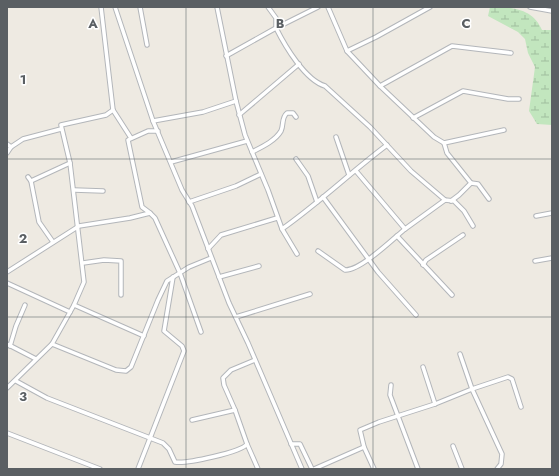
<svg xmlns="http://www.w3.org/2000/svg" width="559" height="476" viewBox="0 0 559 476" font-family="Jost,sans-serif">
<defs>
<pattern id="wetland-marsh" width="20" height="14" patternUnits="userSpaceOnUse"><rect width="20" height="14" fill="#c2e6be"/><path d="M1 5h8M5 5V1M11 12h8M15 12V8" fill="none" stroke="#a1be9e"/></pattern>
</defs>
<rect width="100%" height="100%" fill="#eeeae2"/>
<!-- wetland -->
<path fill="url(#wetland-marsh)" d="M490 7C511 7 533 8 542 30H552V125L537 124 529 111 535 67 528 53 525 39 518 32 488 16Z"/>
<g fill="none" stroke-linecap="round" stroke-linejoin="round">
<defs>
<g id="street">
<path d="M115 7 153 121 182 190 192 206 229 303 248 343 302 469"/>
<path d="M140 7 147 45"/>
<path d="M217 7 236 101 245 135 268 190 282 229 297 254"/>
<path d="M318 7 276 28C285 46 305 80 325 86L370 127 411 171 445 200 454 201 464 211 473 226"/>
<path d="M328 7 347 51 380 86 434 137 444 143 504 130"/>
<path d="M530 7 552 11"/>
<path d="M347 51 376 37 430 7"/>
<path d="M226 56 276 28V18L268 7"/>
<path d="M380 86 452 46 511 53"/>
<path d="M113 110 131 138"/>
<path d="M239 115 299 64"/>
<path d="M413 118 463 91 508 99H519"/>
<path d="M153 121 203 112 236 101"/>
<path d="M336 137 349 175"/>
<path d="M444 143 447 153 471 183 459 195 451 201"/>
<path d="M7 144 11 147 23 139 61 129"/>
<path d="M252 152C262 147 275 141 281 131 284 125 281 118 287 113H293L296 117"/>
<path d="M7 153 11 147"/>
<path d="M296 159 308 176 317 202"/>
<path d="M171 162 247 141"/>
<path d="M356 171 405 229 445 200"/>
<path d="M28 177 31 181 39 222 53 242"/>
<path d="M31 181 70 163"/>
<path d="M471 183 478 184 489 199"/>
<path d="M74 190 103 191"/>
<path d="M323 197 378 272 416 315"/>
<path d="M189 202 236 186 261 174"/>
<path d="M150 213 142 207 128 140 148 131H158"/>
<path d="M536 216 552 213"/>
<path d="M282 229C319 203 351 172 387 145"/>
<path d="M397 236 452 295"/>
<path d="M208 249 221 235 277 218"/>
<path d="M318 251 345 270C360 271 393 239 405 229"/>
<path d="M535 261 552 258"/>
<path d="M83 263 104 260 121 261V295"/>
<path d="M423 265 426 260 463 235"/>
<path d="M7 272 79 226 130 218 150 213 155 218 180 273 201 332"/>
<path d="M219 277 259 266"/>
<path d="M7 283 70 312"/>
<path d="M74 305 144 336"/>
<path d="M236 317 310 294"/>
<path d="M7 344 36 359"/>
<path d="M52 344 116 370 126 371 131 367 158 300 167 281 189 267 211 258"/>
<path d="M10 346 16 326 25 305"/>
<path d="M423 367 435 404"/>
<path d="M16 381 47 398 163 443 169 449 175 462C186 464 242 452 247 444L235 410 192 420"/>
<path d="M391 385 390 395 418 469"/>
<path d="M7 388 52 344 74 305 84 282 70 163 61 125 106 115 113 110 101 7"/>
<path d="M235 410 224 385 223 378 231 370 255 360"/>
<path d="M7 433 100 469"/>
<path d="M247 444 258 469"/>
<path d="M291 444H300L312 469"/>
<path d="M453 446 462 469"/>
<path d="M138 469 184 351 182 346 164 331 173 277"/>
<path d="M314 469 364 447"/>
<path d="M374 469 364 447 360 430 379 422 435 404 472 389 460 354"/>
<path d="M497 469 501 464 502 454 472 389 508 377 512 379 521 407"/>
</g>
</defs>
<!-- street casing -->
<use href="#street" stroke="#b3b6ba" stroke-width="5.5"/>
<!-- street -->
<use href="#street" stroke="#fff" stroke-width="3.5"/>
</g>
<!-- grid -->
<path fill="none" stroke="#5a5f63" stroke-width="1" stroke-opacity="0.55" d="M186 7V469M373 7V469M7 159H552M7 317H552"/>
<g font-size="13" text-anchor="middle" font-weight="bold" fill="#5a5f63" stroke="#fff" stroke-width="3" stroke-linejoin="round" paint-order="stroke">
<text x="93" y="28">A</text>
<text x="280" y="28">B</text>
<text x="466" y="28">C</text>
<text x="23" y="84">1</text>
<text x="23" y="243">2</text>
<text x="23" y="401">3</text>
</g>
<!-- border -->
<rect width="559" height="476" fill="none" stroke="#5a5f63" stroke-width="16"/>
</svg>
